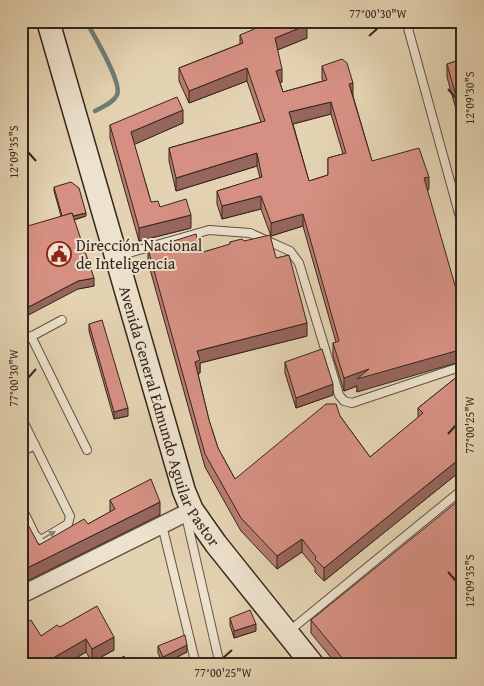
<svg xmlns="http://www.w3.org/2000/svg" width="484" height="686" viewBox="0 0 484 686" font-family="'Gentium Book Plus',serif">
<rect width="100%" height="100%" fill="#e4d3b2"/>
<filter id="stains"><feTurbulence type="fractalNoise" baseFrequency=".004" numOctaves="4"/><feColorMatrix values="0 0 0 0 .2 0 0 0 0 .09 0 0 0 0 .02 0 0 0 .5 -.17"/></filter>
<radialGradient id="worn" r=".72"><stop offset=".6" stop-color="#630" stop-opacity="0"/><stop offset="1" stop-color="#630" stop-opacity=".3"/></radialGradient>
<g fill="none" stroke-linecap="round" stroke-linejoin="round">
<!-- stream -->
<path stroke="#707d76" stroke-width="4.5" d="M86 21C93 34 123 83 117 95 113 103 102 107 95 111"/>
<defs>
<g id="lane">
<path d="M406 21 463 228"/>
<path d="M118 256 209 230 250 233 290 251 299 263 339 395 344 401 352 403 463 366"/>
<path d="M31 336 87 450"/>
<path d="M21 342 62 320"/>
<path d="M21 417 70 516 68 524 41 540 35 535 21 506"/>
<path d="M21 452 35 445"/>
<path d="M186 516 220 665"/>
<path d="M162 525 196 665"/>
<path d="M288 632 463 489"/>
<path d="M102 665 108 662"/>
</g>
<path id="street" d="M21 595 192 510"/>
<g id="secondary">
<path id="s1" d="M48 21 184 491 192 510 216 544 313 665"/>
</g>
</defs>
<!-- lane casing -->
<use href="#lane" stroke="#625142" stroke-width="10"/>
<!-- street casing -->
<use href="#street" stroke="#625142" stroke-width="19"/>
<!-- secondary casing -->
<use href="#secondary" stroke="#36261d" stroke-width="25"/>
<!-- lane -->
<use href="#lane" stroke="#ede2cd" stroke-width="8"/>
<!-- street -->
<use href="#street" stroke="#ede2cd" stroke-width="16"/>
<!-- secondary -->
<use href="#secondary" stroke="#ede2cd" stroke-width="22"/>
</g>
<!-- wall -->
<g fill="#b87c71" stroke="#36261d" fill-rule="evenodd">
<path d="M240 35 307 38 277 50 282 82 280 83 283 92 323 81 322 79V66L353 96 372 161 429 189 428 190 357 392V386L344 391 333 356V343L336 342 303 226 271 236 261 209 222 219 217 204V191L260 178 257 166 176 191 169 161V148L261 122 247 81 189 103 179 81V68L240 44ZM331 114 343 154 328 158V175L309 181 293 124Z"/>
<path d="M463 59V134L447 77V64Z"/>
<path d="M183 123 134 144 151 202 160 207 191 228 139 241 110 138V125Z"/>
<path d="M54 187 86 216 74 220 94 286 78 289 61 216 54 191Z"/>
<path d="M244 241 276 258 307 336 200 363V373L198 374 209 420 218 448 235 479 340 416 370 457 418 418V408L463 372V469L324 581 315 572V568L302 552 277 569 241 531 205 467 148 262V249L200 253 230 245V242Z"/>
<path d="M89 324 128 416 114 419 89 331Z"/>
<path d="M285 362 333 395 296 408 285 373Z"/>
<path d="M110 500 160 515 39 545 88 524 110 512Z"/>
<path d="M230 618 256 631 234 638 230 625Z"/>
<path d="M311 620 463 665H337L311 633Z"/>
<path d="M21 626 41 636 60 627 114 650 92 662 86 652 64 665H21Z"/>
<path d="M158 646 187 652 163 664 158 653Z"/>
</g>
<!-- shaded-wall -->
<g fill="#96655c" stroke="#36261d">
<path d="M307 25V38L275 51V38Z"/>
<path d="M247 68V81L189 103V91Z"/>
<path d="M282 69V82L276 84V71Z"/>
<path d="M353 83V96L349 84Z"/>
<path d="M331 102V114L289 125V112Z"/>
<path d="M183 110V123L131 146V132Z"/>
<path d="M257 153V166L176 191V178Z"/>
<path d="M429 177V189L424 191V178Z"/>
<path d="M261 196V209L222 219V206Z"/>
<path d="M86 213V216L63 223V219Z"/>
<path d="M303 214V226L271 236V223Z"/>
<path d="M191 215V228L139 241V228Z"/>
<path d="M94 278V286L78 289 21 319V311L78 281Z"/>
<path d="M307 323V336L200 363V373L195 375V362L197 351Z"/>
<path d="M463 349V361L357 392V386L344 391V378L369 369Z"/>
<path d="M333 384V395L296 408V398Z"/>
<path d="M128 408V416L114 419V412Z"/>
<path d="M463 456V469L324 581V568Z"/>
<path d="M160 502V515L21 584V571Z"/>
<path d="M302 539V552L277 569V556Z"/>
<path d="M256 624V631L234 638V631Z"/>
<path d="M114 637V650L92 662V649Z"/>
<path d="M86 639V652L64 665H41Z"/>
<path d="M187 645V652L163 664V657Z"/>
</g>
<!-- building -->
<g fill="#d69083" stroke="#36261d" fill-rule="evenodd">
<path d="M273 21H306L307 25 275 38 282 69 276 71 283 92 327 80 322 66 342 59 347 63 353 83 349 84 372 161 419 148 429 177 424 178 463 313V349L357 379 369 369 344 378 333 343 339 341 303 214 271 223 261 196 222 206 217 191 262 177 257 153 176 178 169 148 265 121 247 68 189 91 179 68 243 43 240 35ZM331 102 346 153 328 158V175L309 181 289 112Z"/>
<path d="M463 59V121L447 64Z"/>
<path d="M177 97 183 110 131 132 151 202 158 201 160 207 186 199 191 215 139 228 110 125Z"/>
<path d="M71 182 79 188 86 213 73 216 72 213 62 216 54 187Z"/>
<path d="M72 213 94 278 78 281 21 311V228Z"/>
<path d="M196 234 200 253 230 244V242L242 239 244 241 270 235 276 258 289 255 307 323 197 351 200 360 195 362 209 420 218 448 235 479 326 404H336L340 416 370 457 423 413 418 408 463 372V456L324 568 315 559 316 557 302 539 277 556 241 518 205 454 148 249Z"/>
<path d="M102 320 128 408 114 412 89 324Z"/>
<path d="M322 349 333 384 296 398 285 362Z"/>
<path d="M151 479 160 502 21 571V512L39 545 84 519 88 524 115 509 110 500Z"/>
<path d="M463 497V665H348L311 620Z"/>
<path d="M97 606 114 637 92 649 86 639 41 665H21V646L22 645 21 644V626L31 620 41 636 57 625 60 627Z"/>
<path d="M250 610 256 624 234 631 230 618Z"/>
<path d="M185 635 187 645 163 657 158 646Z"/>
<path d="M124 656 129 665H110Z"/>
</g>
<!-- one-way arrows -->
<defs><path id="oneway-solid" d="M-6-.8H1V-3.2L6.5 0L1 3.2V.8H-6Z" transform="scale(1.25)"/></defs>
<use fill="#928475" href="#oneway-solid" transform="translate(49 535) rotate(-30)"/>
<!-- ticks -->
<path fill="none" stroke="#36261d" stroke-width="2" d="M369 36 378 28M448 89 456 98M28 152 36 161M28 378 36 369M448 434 456 425M448 572 456 581M223 658 232 650"/>
<!-- icons -->
<defs>
<symbol id="civic-ring" viewBox="-11 -11 22 22"><circle r="9.5" fill="#ede2cd" stroke="#8f2418" stroke-width="1.5"/><path d="M-.6-6.5H3V-4.5H.6V-3L4-1V1h2V6H-6V1h2V-1L-.6-3ZM-1.2 2.5V6h2.4V2.5Z" fill="#8f2418"/></symbol>
</defs>
<g fill-rule="evenodd">
<use href="#civic-ring" x="45" y="240" width="28" height="28"/>
</g>
<g text-anchor="middle" stroke-width="4" stroke-linejoin="round" paint-order="stroke">
<!-- poi labels -->
<g font-size="16" fill="#36261d" stroke="#ede2cd" text-anchor="start">
<text x="76" y="251">Dirección Nacional<tspan x="76" dy="18">de Inteligencia</tspan></text>
</g>
<!-- street labels -->
<g font-size="16" fill="#36261d" stroke="#ede2cd">
<text dy="6" stroke="none"><textPath href="#s1" startOffset="414">Avenida General Edmundo Aguilar Pastor</textPath></text>
</g>
</g>
<!-- margin -->
<rect width="484" height="686" fill="none" stroke="#e4d3b2" stroke-width="55"/>
<rect x="28" y="28" width="428" height="630" fill="none" stroke="#36261d" stroke-width="2"/>
<g font-size="12" text-anchor="middle" fill="#36261d">
<text x="378" y="18">77°00'30"W</text>
<text transform="translate(470 98) rotate(-90)" y="4">12°09'30"S</text>
<text transform="translate(14 152) rotate(-90)" y="4">12°09'35"S</text>
<text transform="translate(14 378) rotate(-90)" y="4">77°00'30"W</text>
<text transform="translate(470 425) rotate(-90)" y="4">77°00'25"W</text>
<text transform="translate(470 581) rotate(-90)" y="4">12°09'35"S</text>
<text x="223" y="677">77°00'25"W</text>
</g>
<rect width="100%" height="100%" filter="url(#stains)"/>
<rect width="100%" height="100%" fill="url(#worn)"/>
</svg>
